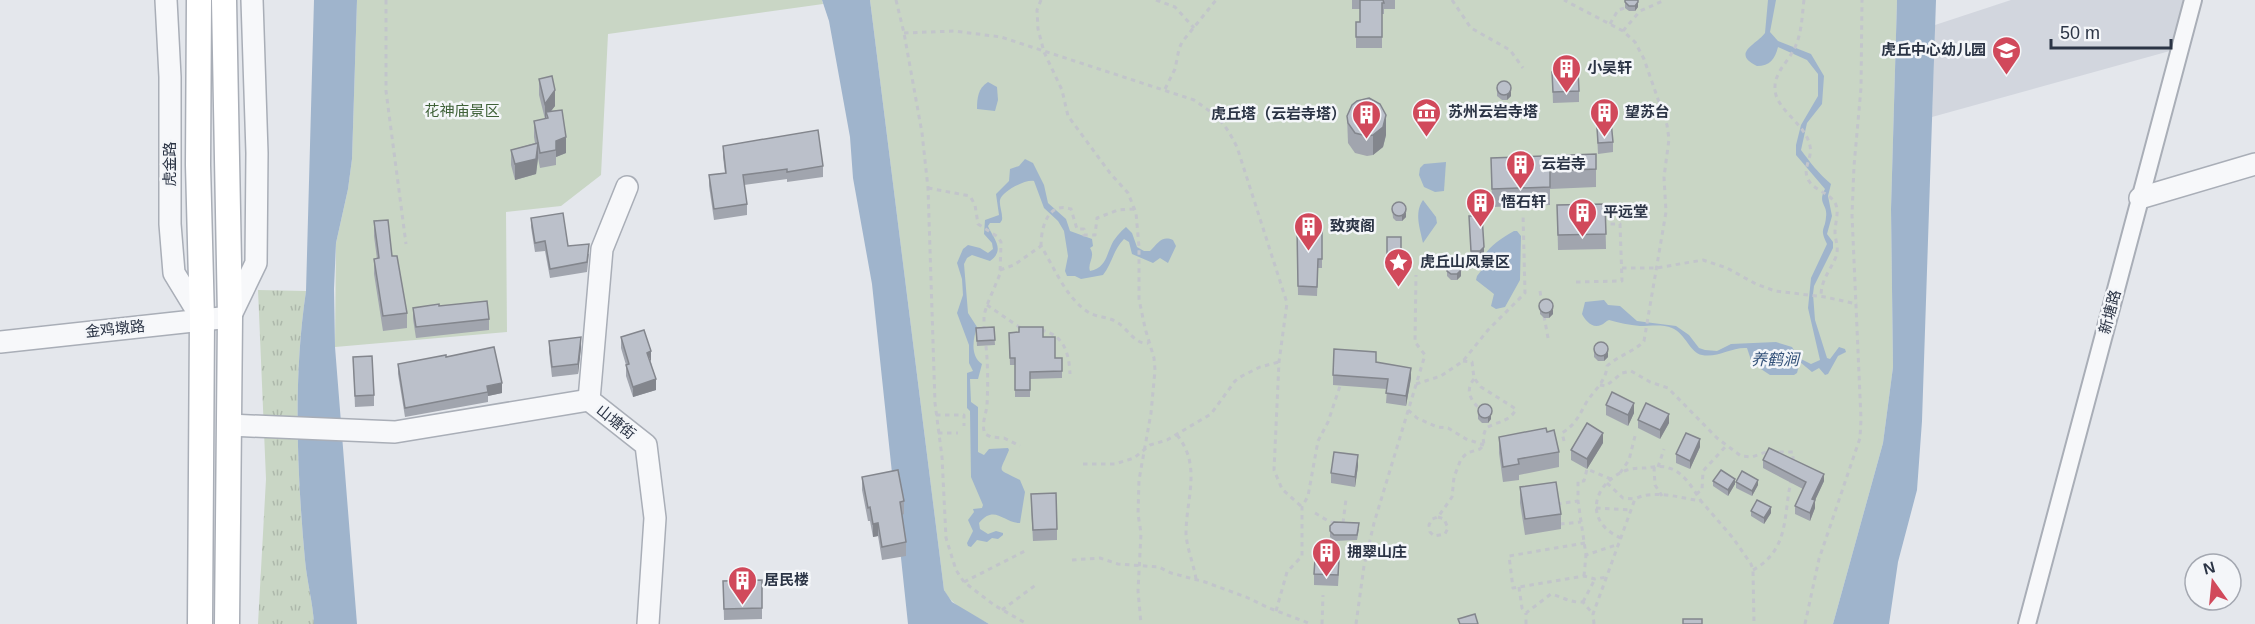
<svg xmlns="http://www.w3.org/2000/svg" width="2255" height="624" viewBox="0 0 2255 624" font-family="Arial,'Noto Sans SC',sans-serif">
<defs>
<pattern id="grass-tufts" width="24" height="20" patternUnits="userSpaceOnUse" patternTransform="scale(1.5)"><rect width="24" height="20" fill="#c9d6c5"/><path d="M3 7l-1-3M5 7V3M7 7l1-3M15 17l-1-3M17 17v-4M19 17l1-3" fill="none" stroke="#adb8ab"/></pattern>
</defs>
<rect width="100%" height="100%" fill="#e4e7ec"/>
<!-- built -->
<path fill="#d2d6de" d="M2011 0H2188L2177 49 1932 117 1935 25Z"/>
<!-- grass -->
<path fill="url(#grass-tufts)" d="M258 290 306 291C293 378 297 473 305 560 307 582 313 603 314 624H258L266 479Z"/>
<!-- park -->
<g fill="#c9d6c5">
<path d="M357 0H822L823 4 608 34 601 175 561 206 506 212 507 332 335 347 336 243 348 189 352 159Z"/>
<path d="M870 0H1897L1891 209 1893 367 1883 443 1833 624H989C973 615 952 607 944 590Z"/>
</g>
<!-- water -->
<g fill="#9fb4cc">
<path d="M314 0H357L352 159 348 189 336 243 334 289 335 347 357 624H314C313 603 307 582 305 560 297 473 293 378 306 291Z"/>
<path d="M822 0H870L944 590 952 602 989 624H908L872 284 853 178 850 137 829 21Z"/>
<path d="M1768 0H1776L1770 32 1778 41 1811 54 1824 76 1822 104 1807 123 1801 150C1810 162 1818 173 1831 184L1828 196 1832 216 1827 234 1833 242V248L1814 286 1813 294 1815 320 1827 358 1830 359 1839 347 1845 349 1846 352 1838 356 1828 374 1825 375 1819 368 1812 372 1800 362 1797 373 1794 375H1770L1752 363 1747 348C1731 347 1718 358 1702 355 1690 353 1686 334 1672 328 1663 324 1650 326 1640 326 1629 325 1619 323 1609 320 1606 321 1604 324 1601 325 1592 329 1585 320 1582 314L1585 302 1604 300 1608 305 1620 306 1637 321 1676 326 1689 335 1699 348 1705 350 1717 351 1731 344 1776 342 1792 347 1799 358 1811 364 1820 360 1808 308 1811 278 1827 244C1819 228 1825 231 1826 217 1828 204 1817 204 1825 189L1796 155V145L1801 125 1818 96V74L1807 60 1778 47C1775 59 1770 66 1757 66 1731 53 1756 45 1765 33Z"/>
<path d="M1897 0H1936L1922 421 1917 490 1898 562 1889 624H1833L1883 443 1893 367 1891 209Z"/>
<path d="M988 82 997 87 998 100 995 111 977 109C977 98 978 88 988 82Z"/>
<path d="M1025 159 1033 163 1044 185 1048 203 1066 219 1070 231 1092 239 1093 246 1090 248C1096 257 1087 263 1090 271 1105 268 1106 257 1111 246 1113 240 1121 231 1126 227L1132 233 1137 247 1144 251H1150C1158 243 1162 235 1173 240L1176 246 1168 263 1160 258 1153 263 1132 254 1129 242 1124 239C1113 250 1112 264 1103 275L1081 279 1075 276H1067L1065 271 1068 256 1064 231 1058 221 1044 208 1034 181C1026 179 1002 191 1000 200 999 206 1003 214 1002 220L1000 223H990L988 226C993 238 1006 250 990 261L972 255 967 258 964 264 968 313 977 327C973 339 970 356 982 364L978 379H970L971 402 978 407V452L984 455 989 449 1008 448 1009 450C999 475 996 467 1020 480L1025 492 1020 523C1003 523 995 504 979 523L980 529 988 534 996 531 1003 533V535L998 539 992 538 987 542 977 540 971 547 968 546 967 543 973 531 968 520 974 512 973 509 982 508 983 505 971 477 970 411 967 408V373L973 371 969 363V345L957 313 963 295 962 279 957 263 963 249 968 245 980 248 988 253 993 249 992 243 984 234 985 220 999 215 996 194 1009 181 1010 169 1019 166Z"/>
<path d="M1446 162 1444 191 1435 192 1424 187 1419 175 1420 168 1424 164Z"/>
<path d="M1423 200 1436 217 1437 223 1423 243C1420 228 1414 213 1423 200Z"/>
<path d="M1514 231H1517L1521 236 1520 280 1505 307 1496 309 1491 306 1494 294 1476 280 1477 276 1484 267 1482 258C1491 245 1500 239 1514 231Z"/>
</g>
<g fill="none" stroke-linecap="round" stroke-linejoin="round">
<defs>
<path id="minor" d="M2027 624 2193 0"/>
<g id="tertiary">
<path d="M166 0 170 77V224L174 273 202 319"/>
<path d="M627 187 602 249 589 400 646 445 655 518 648 624"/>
<path d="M2140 198 2255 164"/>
<path d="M0 342 230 317 256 263 257 153 252 0"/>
<path d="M229 425 395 432 589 400"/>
</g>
<g id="secondary">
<path d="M199 0 198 165 202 319 200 624"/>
<path d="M224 0 230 317 227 624"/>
</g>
</defs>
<!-- minor casing -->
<use href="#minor" stroke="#a9aeb7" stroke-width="20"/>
<!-- tertiary casing -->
<use href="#tertiary" stroke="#a9aeb7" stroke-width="24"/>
<!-- secondary casing -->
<use href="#secondary" stroke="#a9aeb7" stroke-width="27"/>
<!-- path -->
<g stroke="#c2c5cb" stroke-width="3" stroke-dasharray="4.5 4.5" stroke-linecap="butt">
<path d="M386 0V91L406 244"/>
<path d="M896 0 904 33 922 133 928 188 935 403 942 457 946 538 956 570 964 582 994 605 1027 624"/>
<path d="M1041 0 1037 10 1038 29 1044 52 1062 90 1068 116 1110 173 1128 193 1136 213 1139 247V299L1145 328 1154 358 1155 370 1151 413 1139 480 1138 514 1141 533 1138 591 1141 624"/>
<path d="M1156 0 1175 7 1194 28"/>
<path d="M1452 0 1471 28 1510 50 1523 68"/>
<path d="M1804 0C1802 15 1802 31 1796 45 1790 61 1774 71 1775 89 1775 109 1806 124 1810 146 1813 158 1801 169 1809 181 1815 191 1831 193 1836 205 1839 213 1835 223 1835 232 1835 241 1840 249 1835 259 1829 272 1821 281 1821 296"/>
<path d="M1610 24 1618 10 1625 8"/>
<path d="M1623 31 1640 11 1665 0"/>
<path d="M904 33 954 31 1001 37 1194 100C1217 116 1224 121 1237 147L1287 303 1279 362 1274 470 1282 489 1302 507"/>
<path d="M1165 89 1175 69 1179 49 1182 42 1216 0"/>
<path d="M928 188 970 196 975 205 978 224 998 237 1001 242 1000 274 987 305 984 315V331"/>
<path d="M1041 246C1041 229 1047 201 1071 209L1077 229H1084V235H1095L1097 218 1118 210 1134 209"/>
<path d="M1622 268H1656L1703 260 1727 268 1756 284 1775 291 1825 297 1857 304"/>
<path d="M1000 270 1014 265 1041 246C1054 267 1066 298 1088 312 1097 318 1109 316 1118 323 1128 329 1135 345 1148 343"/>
<path d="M1576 282 1622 281 1620 224H1605"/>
<path d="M1540 291 1542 304"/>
<path d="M987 305 1022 329"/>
<path d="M1544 316 1548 338"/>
<path d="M1041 330C1064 335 1069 353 1070 374"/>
<path d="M986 346C988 365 988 386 987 405 986 415 981 424 985 434L991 437 1004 438 1020 446"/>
<path d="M1474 379C1465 390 1470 400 1480 409"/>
<path d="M1416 384 1441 376 1463 361 1488 330 1525 293 1523 214"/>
<path d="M1600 385 1606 386 1622 373 1631 371 1650 382 1668 388 1717 438 1741 456 1752 457 1766 452H1793V463"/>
<path d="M1408 410 1417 418 1437 427 1448 428 1466 439 1484 445"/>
<path d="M936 415H964V426"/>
<path d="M938 433H958"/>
<path d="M1177 435C1202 466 1186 498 1186 534 1187 549 1194 565 1196 579"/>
<path d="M1564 441 1562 433C1575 425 1579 416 1586 403 1594 390 1606 382 1607 366 1619 355 1634 352 1644 341L1666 212 1664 177 1669 139 1667 125 1644 59 1635 42 1623 31 1564 0"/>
<path d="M1083 464H1115L1134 458 1150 445 1167 440 1211 414 1235 381 1242 376 1260 367 1279 362"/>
<path d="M1654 467 1655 485 1662 496"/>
<path d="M1658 467 1664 449"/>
<path d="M1620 473 1629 460 1635 436"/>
<path d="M1611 479 1587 469 1584 481H1578V501L1586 555 1619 544"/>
<path d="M1607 483 1623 498 1635 499"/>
<path d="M1696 494 1702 490 1703 471 1727 445"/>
<path d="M1557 504 1578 501"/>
<path d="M1596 508 1631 510"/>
<path d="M1315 513 1330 522 1341 523"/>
<path d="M1438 517 1444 519 1448 528 1445 534 1434 536 1430 532 1429 525 1432 519 1438 517 1452 497 1454 477 1461 459 1467 453 1480 449 1484 445 1483 437 1486 428C1498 421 1510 422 1516 409L1481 387 1474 378 1472 362 1463 361"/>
<path d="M1343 523 1346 499"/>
<path d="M1560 524 1581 522"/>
<path d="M1621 538C1583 522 1592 483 1627 470 1633 468 1640 468 1646 468 1653 467 1662 465 1669 468 1684 472 1693 489 1701 501"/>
<path d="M1585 543 1509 556 1513 588 1584 576 1595 579 1607 577"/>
<path d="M1072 560 1100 558 1118 564 1159 567 1171 573 1205 582 1246 597 1269 608 1311 624"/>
<path d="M1753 570C1790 549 1783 516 1791 481"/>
<path d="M1584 576 1586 555"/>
<path d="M964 582 1025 551"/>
<path d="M1519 587 1522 608 1526 613 1551 594C1563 597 1570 603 1583 602L1593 614"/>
<path d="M1583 602 1595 579"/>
<path d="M1002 610 1037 584"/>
<path d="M1276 611 1287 572 1302 556V507L1308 496 1318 441 1328 422 1340 386"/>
<path d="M1322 624 1323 595"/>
<path d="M1356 624 1364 566 1374 523 1425 355 1415 342 1416 275"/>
<path d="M1526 624V613"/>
<path d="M1594 624 1593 614 1635 499C1653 489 1681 498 1701 501L1733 538 1751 564 1753 570 1754 624"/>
<path d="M1805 624 1819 559 1860 438 1861 419 1852 215 1854 166 1861 88 1862 0"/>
</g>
<!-- minor -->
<use href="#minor" stroke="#f7f8fa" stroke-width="16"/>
<!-- tertiary -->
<use href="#tertiary" stroke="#f7f8fa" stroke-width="21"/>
<!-- secondary -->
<use href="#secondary" stroke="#fff" stroke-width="24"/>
</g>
<!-- wall -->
<g fill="#a1a5ae">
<path d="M1352 0H1395V9H1384V14H1382V48H1356V22H1360V9H1352Z"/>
<path d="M1625 0 1638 7 1635 11H1629L1625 8Z"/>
<path d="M1552 72 1579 91V102L1553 103Z"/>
<path d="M539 79 555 106 551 111 566 153 556 157V165L540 168 538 158 536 174 515 180 511 165V150L535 143 534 137V121L545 119 539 95Z"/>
<path d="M1497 86 1511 96 1507 100H1502L1497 96Z"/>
<path d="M1596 112 1613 142V152L1598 154Z"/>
<path d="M1347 116 1386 135 1383 147 1373 155 1367 156 1355 153 1348 143Z"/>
<path d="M723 146 823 166V177L787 182V179L744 185 747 204V215L714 220 709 186V175L725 173 723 157Z"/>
<path d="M1596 154V187L1550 189V205L1492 207 1491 158Z"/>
<path d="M1605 204 1606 249 1558 250 1557 205Z"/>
<path d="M1392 207 1406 217 1402 221H1396L1393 218Z"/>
<path d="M1469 216 1484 252 1480 256 1471 257Z"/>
<path d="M531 218 568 246 589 254 587 272 550 278 545 251 535 252 531 227Z"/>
<path d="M374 221 392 256 407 313V328L383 331 374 274V259H377L374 236Z"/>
<path d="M1297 228H1322V268H1318L1317 296 1298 295Z"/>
<path d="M1387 237H1401V270L1387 271Z"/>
<path d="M1447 265 1461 276 1457 280H1451L1447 276Z"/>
<path d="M1540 303 1553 314 1549 318H1544L1540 314Z"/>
<path d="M439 306 489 319V330L416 338 413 319V308Z"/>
<path d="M994 327 995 345 977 346 976 328Z"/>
<path d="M1009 333 1043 337 1055 358H1062V378L1030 379V397H1015V365H1010Z"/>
<path d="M621 337 651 362 656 390 633 397 626 376V365L621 348Z"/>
<path d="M549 341 581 348 578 374 552 377 549 352Z"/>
<path d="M1594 347 1608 357 1604 361H1598L1594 357Z"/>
<path d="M353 357 374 395V406L355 407Z"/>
<path d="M446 357 502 393 488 396V402L405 417 398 374V364Z"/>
<path d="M1376 362 1411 378 1406 406 1386 403 1387 389 1333 385V375Z"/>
<path d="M1606 405 1634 413 1628 426 1606 415Z"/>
<path d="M1478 409 1491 419 1488 423H1482L1478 419Z"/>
<path d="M1638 420 1669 423 1660 439 1638 428Z"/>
<path d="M1547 432 1559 452V467L1519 475V480L1503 482 1499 453V437Z"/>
<path d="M1603 443 1587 469 1571 460V450Z"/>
<path d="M1700 447 1690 469 1676 463V454Z"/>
<path d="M1763 460 1824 481 1815 500V508L1810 521 1795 514V506L1803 489 1763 468Z"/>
<path d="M1358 466 1355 487 1331 483V473Z"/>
<path d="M862 477 904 501V514L902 515 906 542V556L882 560 878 536 873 537 870 521H868L862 490Z"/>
<path d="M1713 481 1735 484 1728 496 1713 486Z"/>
<path d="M1736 482 1758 485 1752 496 1736 488Z"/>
<path d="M1520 487 1561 514V529L1525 535 1520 503Z"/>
<path d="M1031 505 1057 529V540L1033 541Z"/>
<path d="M1751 511 1771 513 1764 524 1751 516Z"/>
<path d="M1330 526 1359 529 1357 540 1334 541 1330 537Z"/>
<path d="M1339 571 1338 586 1314 585V574Z"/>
<path d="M762 580V619L724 620 723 581Z"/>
</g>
<!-- shaded-wall -->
<g fill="#83868d">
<path d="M1638 2V7L1635 11V6Z"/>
<path d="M555 90V106L547 116 546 112V118L545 120V104Z"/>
<path d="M1511 91V96L1507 100V95Z"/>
<path d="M1386 115V135L1383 147 1373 155V135Z"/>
<path d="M566 137V153L556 157V165V141Z"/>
<path d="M538 143V158L536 174 515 180V164Z"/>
<path d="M1406 212V217L1402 221V216Z"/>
<path d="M1484 247V252L1480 256V251Z"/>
<path d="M1461 270V276L1457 280V274Z"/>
<path d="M1553 309V314L1549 318V313Z"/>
<path d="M581 337V348L578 374V364Z"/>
<path d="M651 351V362L647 353Z"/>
<path d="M1608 352V357L1604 361V356Z"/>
<path d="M1411 368V378L1406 406V396Z"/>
<path d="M656 379V390L633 397V387Z"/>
<path d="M502 383V393L488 396 487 386Z"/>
<path d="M1634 403V413L1628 426V415Z"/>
<path d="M1491 414V419L1488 423V418Z"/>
<path d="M1669 414V423L1660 439V430Z"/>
<path d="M1603 433V443L1587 469V459Z"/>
<path d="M1700 439V447L1690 469V461Z"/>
<path d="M1358 455V466L1355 487V477Z"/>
<path d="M1824 474V481L1812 507V499Z"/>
<path d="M1735 479V484L1728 496V490Z"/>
<path d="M1758 480V485L1752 496V491Z"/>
<path d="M1815 500V508L1810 521V513Z"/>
<path d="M1771 507V513L1764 524V518Z"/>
<path d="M878 523V536L873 537V524Z"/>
</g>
<!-- building -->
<g fill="#bbc0ca" stroke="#83868d" stroke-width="1.5">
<path d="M1360 0H1383L1384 3H1382V37H1356V22H1360Z"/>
<path d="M1625 0H1638V2L1635 6H1629L1625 2Z"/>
<path d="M1578 70 1579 91 1553 92 1552 72Z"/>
<path d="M552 76 555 90 545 104 539 79Z"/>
<circle cx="1504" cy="88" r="7"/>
<path d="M1369 98 1380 104 1386 115 1383 127 1373 135 1367 136 1355 133 1348 123 1347 116 1352 105 1357 101Z"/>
<path d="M562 110 566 137 556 141V150L540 153 534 121 548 118 546 112Z"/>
<path d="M1610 111 1613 142 1598 143 1596 112Z"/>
<path d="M818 130 823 166 787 172V169L743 175 747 204 714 209 709 175 726 173 723 146Z"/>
<path d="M538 143 536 159 515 164 511 150Z"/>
<path d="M1596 154V169L1550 171V187L1492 189 1491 158Z"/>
<circle cx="1399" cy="209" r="7"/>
<path d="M1605 204 1606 234 1558 235 1557 205Z"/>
<path d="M563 213 568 246 589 244 587 262 550 269 545 241 535 243 531 218Z"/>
<path d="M1469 216H1482L1484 247 1480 251H1471Z"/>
<path d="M388 220 392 256H397L407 313 383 316 374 259 379 258 374 221Z"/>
<path d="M1297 228H1322V259H1318L1317 287 1298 286Z"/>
<rect x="1387" y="237" width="14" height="23"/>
<path d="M1451 261H1460L1461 270 1457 274H1451L1447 271V265Z"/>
<circle cx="1546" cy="306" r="7"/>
<path d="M487 301 489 319 416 327 413 308 439 304V306Z"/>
<path d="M994 327 995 340 977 341 976 328Z"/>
<path d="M1019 327H1043V337H1055V358H1062V371L1030 372V390H1015V358H1010L1009 333 1019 332Z"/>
<path d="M644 330 651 351 647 353 656 379 633 387 626 365 629 364 621 337Z"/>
<path d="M581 337 578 364 552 367 549 341Z"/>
<circle cx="1601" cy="349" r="7"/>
<path d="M494 347 502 383 487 386 488 392 405 408 398 364 446 355V357Z"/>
<path d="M1334 349 1376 352V362L1411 368 1406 396 1386 393 1388 379 1333 375Z"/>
<path d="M372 356 374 395 355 396 353 357Z"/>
<path d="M1612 392 1634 403 1628 415 1606 405Z"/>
<path d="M1646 403 1669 414 1660 430 1638 420Z"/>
<circle cx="1485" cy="411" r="7"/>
<path d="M1587 423 1603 433 1587 459 1571 450Z"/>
<path d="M1546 428 1547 432 1554 430 1559 452 1518 459 1519 464 1503 467 1499 437Z"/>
<path d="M1686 433 1700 439 1690 461 1676 454Z"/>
<path d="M1769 448 1824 474 1812 499 1815 500 1810 513 1795 506 1806 482 1763 460Z"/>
<path d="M1334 452 1358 455 1355 477 1331 473Z"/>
<path d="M898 470 904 501 900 502 906 542 882 547 878 523 873 524 870 507 868 508 862 477Z"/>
<path d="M1721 470 1735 479 1728 490 1713 481Z"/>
<path d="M1742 471 1758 480 1752 491 1736 482Z"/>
<path d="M1556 482 1561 514 1525 519 1520 487Z"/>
<path d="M1056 493 1057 529 1033 530 1031 494Z"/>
<path d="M1757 500 1771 507 1764 518 1751 511Z"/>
<path d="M1334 522 1359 523 1357 535H1334L1330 531V526Z"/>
<path d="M1315 559 1339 560 1338 575 1314 574Z"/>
<path d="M762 580V608L724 609 723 581Z"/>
<path d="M1475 614 1478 624H1460L1458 619Z"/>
<rect x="1683" y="619" width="19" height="5"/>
</g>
<!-- icons -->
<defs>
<symbol id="school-pin" viewBox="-11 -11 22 30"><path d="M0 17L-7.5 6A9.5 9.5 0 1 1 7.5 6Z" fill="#d1495b" stroke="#f4f6f9"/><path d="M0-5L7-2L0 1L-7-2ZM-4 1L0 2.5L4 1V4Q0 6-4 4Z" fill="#fff"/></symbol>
<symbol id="building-pin" viewBox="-11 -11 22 30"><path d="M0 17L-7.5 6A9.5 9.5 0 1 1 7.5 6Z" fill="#d1495b" stroke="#f4f6f9"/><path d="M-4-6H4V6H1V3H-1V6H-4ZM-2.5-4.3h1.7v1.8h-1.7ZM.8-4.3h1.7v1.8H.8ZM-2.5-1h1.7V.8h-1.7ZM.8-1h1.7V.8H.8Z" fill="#fff"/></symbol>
<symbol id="museum-pin" viewBox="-11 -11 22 30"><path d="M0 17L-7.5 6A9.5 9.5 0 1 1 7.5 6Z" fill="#d1495b" stroke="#f4f6f9"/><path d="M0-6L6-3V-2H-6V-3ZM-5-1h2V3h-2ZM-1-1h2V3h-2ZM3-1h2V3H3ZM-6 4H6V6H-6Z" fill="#fff"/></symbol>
<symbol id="sight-pin" viewBox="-11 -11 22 30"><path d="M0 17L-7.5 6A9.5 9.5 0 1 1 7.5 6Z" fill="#d1495b" stroke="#f4f6f9"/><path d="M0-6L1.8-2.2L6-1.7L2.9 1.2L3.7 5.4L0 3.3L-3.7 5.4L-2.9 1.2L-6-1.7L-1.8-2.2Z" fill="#fff"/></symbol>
</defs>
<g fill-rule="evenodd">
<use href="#school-pin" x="1990" y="34" width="33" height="45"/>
<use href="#building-pin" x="1550" y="52" width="33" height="45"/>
<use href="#museum-pin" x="1410" y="96" width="33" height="45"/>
<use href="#building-pin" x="1588" y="96" width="33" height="45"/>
<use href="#building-pin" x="1350" y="98" width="33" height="45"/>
<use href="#building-pin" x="1504" y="148" width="33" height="45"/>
<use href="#building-pin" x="1464" y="186" width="33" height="45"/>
<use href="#building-pin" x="1566" y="196" width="33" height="45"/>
<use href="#building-pin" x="1292" y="210" width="33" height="45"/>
<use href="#sight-pin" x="1382" y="246" width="33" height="45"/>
<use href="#building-pin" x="1310" y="536" width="33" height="45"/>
<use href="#building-pin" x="726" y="564" width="33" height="45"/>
</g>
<g text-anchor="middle" stroke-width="5" stroke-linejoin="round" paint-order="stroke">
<!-- poi labels -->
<g font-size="15" font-weight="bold" fill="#2b3445" stroke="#f4f6f9" text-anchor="start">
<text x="1986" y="55" text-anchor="end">虎丘中心幼儿园</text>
<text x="1587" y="73">小吴轩</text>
<text x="1448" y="117">苏州云岩寺塔</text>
<text x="1625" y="117">望苏台</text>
<text x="1346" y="119" text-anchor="end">虎丘塔（云岩寺塔）</text>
<text x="1541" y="169">云岩寺</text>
<text x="1501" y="207">悟石轩</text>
<text x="1603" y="217">平远堂</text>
<text x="1330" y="231">致爽阁</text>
<text x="1420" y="267">虎丘山风景区</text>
<text x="1347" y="557">拥翠山庄</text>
<text x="764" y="585">居民楼</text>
</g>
<!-- park labels -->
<g font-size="15" fill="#3f6138" stroke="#f4f6f9">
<text x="462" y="116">花神庙景区</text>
</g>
<!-- street labels -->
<g font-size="15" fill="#2b3445" stroke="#f4f6f9">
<text transform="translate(170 164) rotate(-90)" y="5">虎金路</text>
<text transform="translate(2110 312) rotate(-75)" y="5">新塘路</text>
<text transform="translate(115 329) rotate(-6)" y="5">金鸡墩路</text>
<text transform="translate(616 422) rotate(39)" y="5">山塘街</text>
</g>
<!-- water labels -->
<g font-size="16" font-style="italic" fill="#34527a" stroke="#f4f6f9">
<text x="1775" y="365">养鹤涧</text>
</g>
</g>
<!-- north arrow -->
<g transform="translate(2213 582) rotate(345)"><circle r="28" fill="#f4f6f9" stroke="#a4a8b1" stroke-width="1.5"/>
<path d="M0-4.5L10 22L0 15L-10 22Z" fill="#d1495b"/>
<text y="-9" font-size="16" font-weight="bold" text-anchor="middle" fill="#2b3445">N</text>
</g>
<!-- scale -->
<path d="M2051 39v9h120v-9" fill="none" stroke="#2b3445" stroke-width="3"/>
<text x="2060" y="39" font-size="18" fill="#2b3445" stroke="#f4f6f9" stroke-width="4.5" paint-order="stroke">50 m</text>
</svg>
